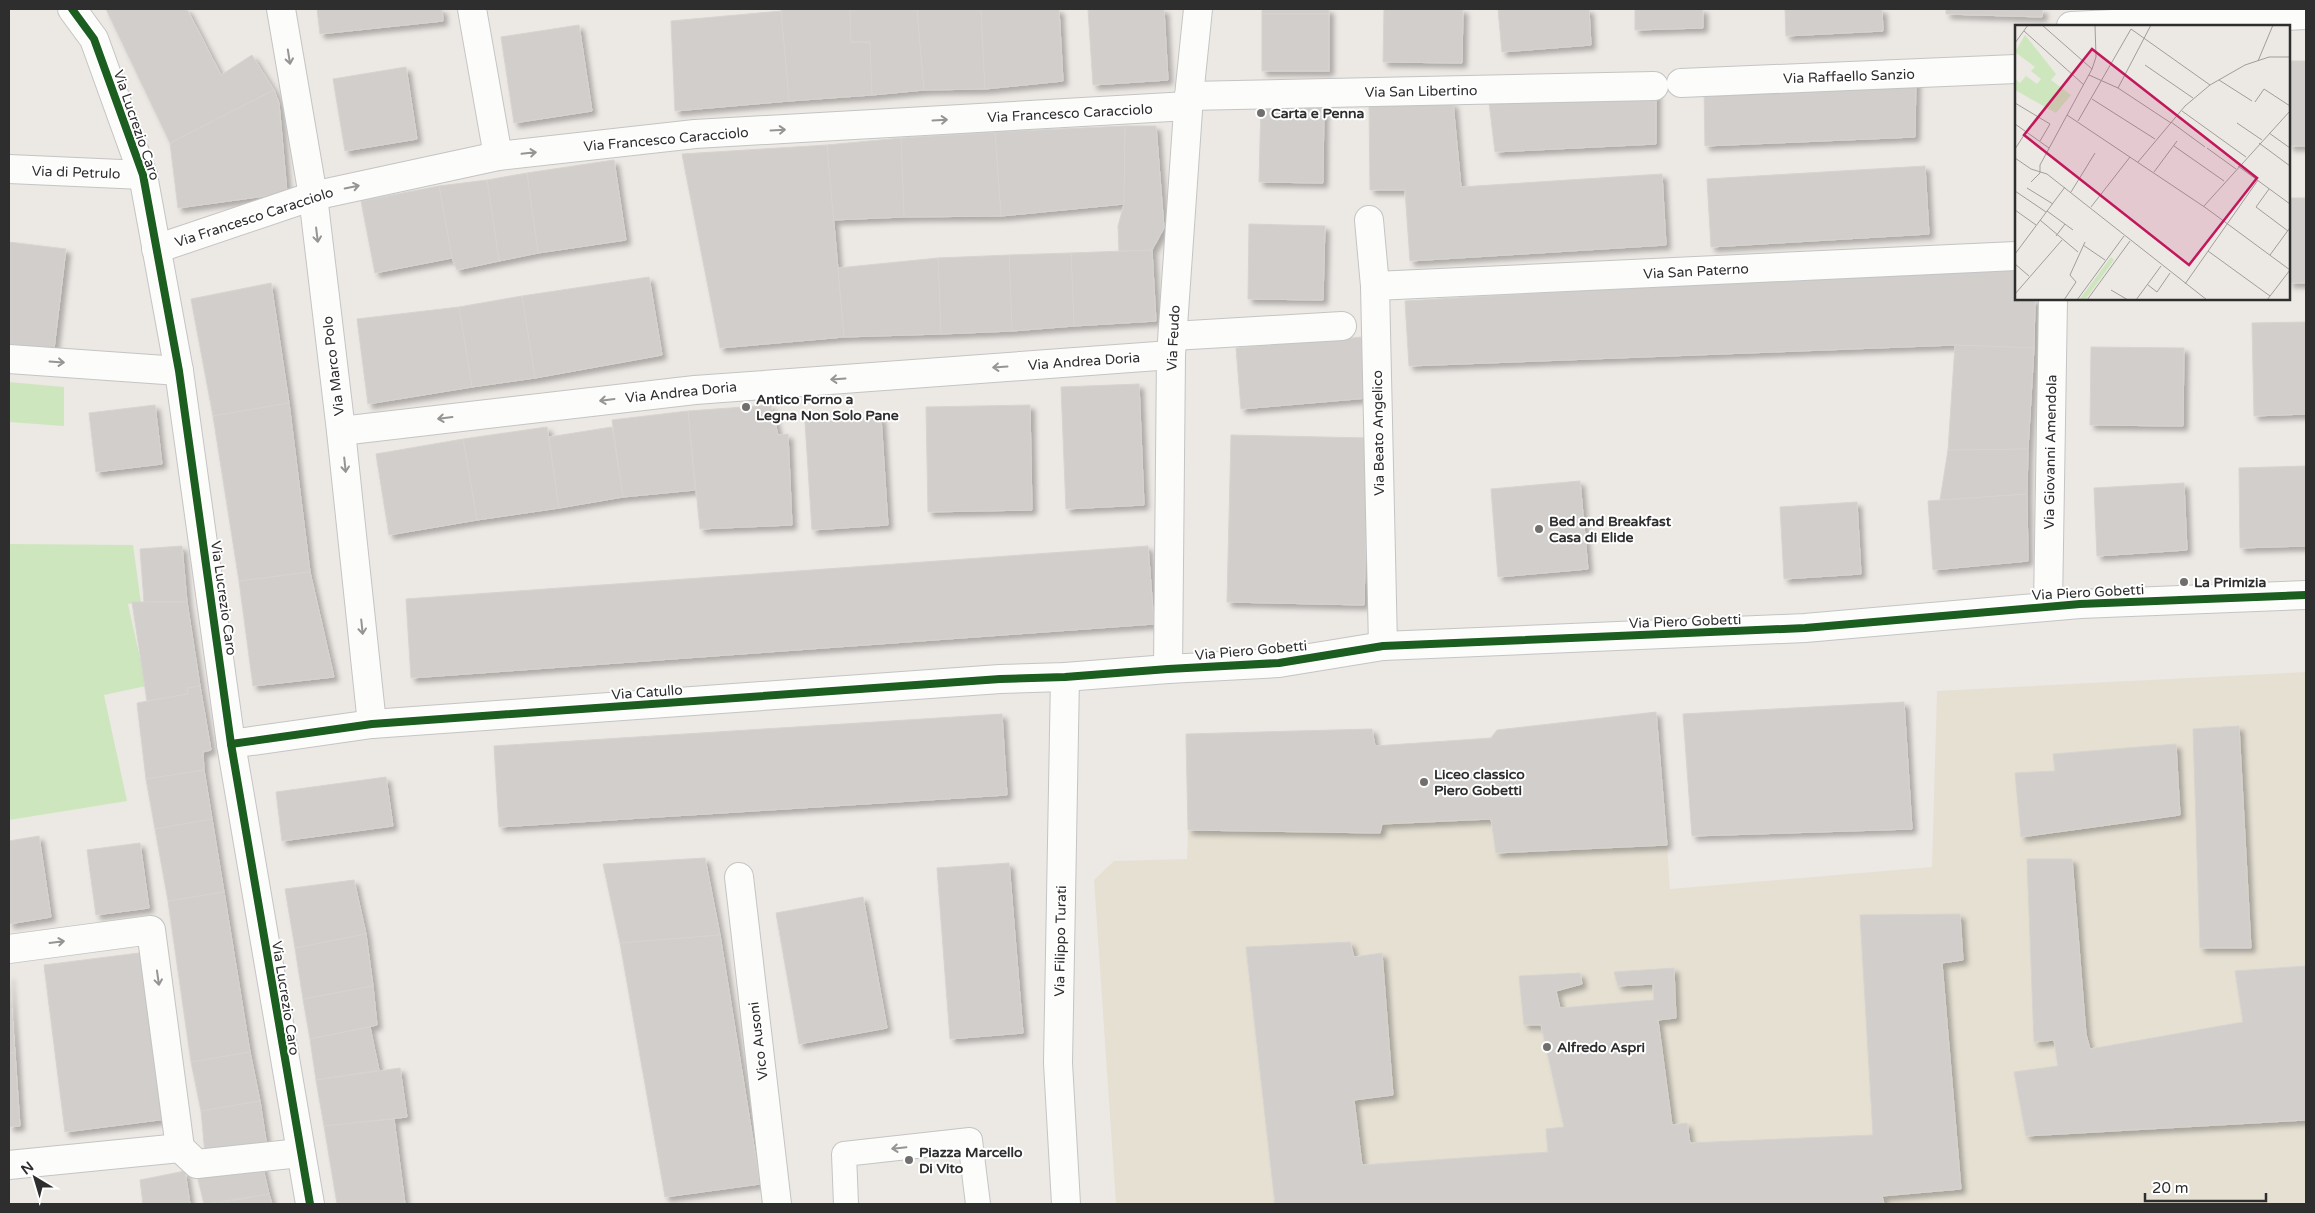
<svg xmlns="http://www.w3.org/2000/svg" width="2315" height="1213" viewBox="0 0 2315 1213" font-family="'Varela Round',sans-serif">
<defs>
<filter id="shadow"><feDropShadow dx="4.5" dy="4.5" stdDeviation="2.5" flood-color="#0004"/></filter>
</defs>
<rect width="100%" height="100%" fill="#ece8e4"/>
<!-- education -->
<path fill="#e6e0d3" d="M2306 672V1204H1116L1094 880 1114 861 1187 859 1188 830 1380 833 1382 824 1491 819 1496 853 1667 845 1670 889 1932 867 1937 691Z"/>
<!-- green -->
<g fill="#cee6be">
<path d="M9 382 64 387V426L9 422Z"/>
<path d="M9 544 133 545 141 603 128 604 146 686 104 695 127 801 9 820Z"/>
</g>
<!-- building -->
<g fill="#d1cecb" stroke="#d7d4d0" filter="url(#shadow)">
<path d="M106 9H187L221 75 252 55 274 90 170 143Z"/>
<path d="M317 9H442L443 21 320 34Z"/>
<path d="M781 9H850L851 42H870L872 95 789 101Z"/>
<path d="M850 9H917L924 90 872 95 870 42H851Z"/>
<path d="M917 9H981L985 89 924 90Z"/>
<path d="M981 9H1059L1063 81 985 89Z"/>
<path d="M1088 9H1164L1168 80 1093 85Z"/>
<rect x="1262" y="9" width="67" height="5"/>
<path d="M1384 9H1463L1462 63 1383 62Z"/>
<path d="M1498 9H1589L1591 45 1502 52Z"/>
<path d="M1635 9H1703V28L1635 30Z"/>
<path d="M1785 9H1882L1883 31 1786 36Z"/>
<path d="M1946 9H2043L2042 17 1946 14Z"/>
<path d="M781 11 789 101 675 111 671 21Z"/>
<rect x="1262" y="14" width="67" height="57"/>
<path d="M579 25 592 111 514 123 501 37Z"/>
<rect x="2289" y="61" width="17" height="85"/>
<path d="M406 67 417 139 345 151 333 79Z"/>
<path d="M1916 76 1915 137 1705 146 1704 88Z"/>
<path d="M274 90 279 103 287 193 178 208 170 143Z"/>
<path d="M1656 91V144L1495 152 1489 102Z"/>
<path d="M1261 102H1324L1323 183 1259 182Z"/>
<path d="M1453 103 1461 187 1662 174 1666 245 1410 261 1405 190H1370L1369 105Z"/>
<path d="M1125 126 1124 204 1001 216 995 132Z"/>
<path d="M1125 126H1156L1164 228 1152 250 1119 251 1118 226 1124 204Z"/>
<path d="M995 132 1001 216 904 217 901 138Z"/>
<path d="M901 138 904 217 833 220 827 145Z"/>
<path d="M827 145 844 337 720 348 682 154Z"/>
<path d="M614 160 626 240 538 253 527 173Z"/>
<path d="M1925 166 1929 234 1711 247 1707 179Z"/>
<path d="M527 173 538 253 499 261 487 180Z"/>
<path d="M487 180 499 261 457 270 452 258 439 186Z"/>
<path d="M439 186 452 258 375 273 361 201Z"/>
<rect x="2289" y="198" width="17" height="85"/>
<path d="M1249 224 1325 226 1323 300 1248 299Z"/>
<path d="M9 242 66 249 54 349 9 344Z"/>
<path d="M1152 250 1156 321 1074 326 1071 253Z"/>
<path d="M1071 253 1074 326 1012 331 1009 255Z"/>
<path d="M1009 255 1012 331 941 334 938 258Z"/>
<path d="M938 258 941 334 844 337 838 268Z"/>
<path d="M2016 265V299H2035L2034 348 1955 345 1409 366 1405 301Z"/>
<path d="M649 277 662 355 535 378 522 296Z"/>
<path d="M271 283 289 403 213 416 191 299Z"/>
<path d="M522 296 535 378 472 387 459 307Z"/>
<path d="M459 307 472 387 368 404 357 319Z"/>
<path d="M2306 322V414L2254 416 2252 323Z"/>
<path d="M1363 337 1368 398 1241 409 1236 348Z"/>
<path d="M1955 345 2034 348 2028 449 1948 450Z"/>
<path d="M2091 347 2184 348 2183 426 2090 425Z"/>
<path d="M1139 384 1144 505 1066 509 1061 387Z"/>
<path d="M289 403 310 572 239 581 213 416Z"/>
<path d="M155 405 162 464 96 472 89 413Z"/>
<path d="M771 405 778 435 788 434 792 525 700 529 688 411Z"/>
<path d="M1030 405 1032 510 928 512 926 407Z"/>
<path d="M688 411 695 490 623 497 612 420Z"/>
<path d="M881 417 888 525 812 530 805 422Z"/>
<path d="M547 427 559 508 477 520 463 439Z"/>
<path d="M612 427 623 497 559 508 549 437Z"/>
<path d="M1231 435 1368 438 1364 605 1227 602Z"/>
<path d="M463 439 477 520 389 535 376 454Z"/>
<path d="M2028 449 2027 494 1940 500 1948 450Z"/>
<path d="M2306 466V546L2240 548 2239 468Z"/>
<path d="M1580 481 1588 569 1498 577 1491 489Z"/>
<path d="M2184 483 2187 550 2097 556 2094 488Z"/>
<path d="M2027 494 2028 561 1933 570 1928 501Z"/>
<path d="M1857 502 1861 574 1784 579 1780 507Z"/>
<path d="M182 546 187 602H144L140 549Z"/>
<path d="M1148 546 1154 624 411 678 406 599Z"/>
<path d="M310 572 334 677 253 686 239 581Z"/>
<path d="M132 602H187L200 686 187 688 188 694 147 701Z"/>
<path d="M200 686 211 750 203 752 204 770 146 779 137 703 188 694 187 688Z"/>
<path d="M1904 702 1912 829 1692 836 1683 714Z"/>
<path d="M1656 712 1667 845 1496 853 1491 819 1382 824 1380 833 1188 830 1186 734 1372 729 1375 746 1491 738 1497 730Z"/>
<path d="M1002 714 1007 795 499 827 494 746Z"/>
<path d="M2239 726 2251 948H2200L2193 729Z"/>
<path d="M2176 744 2180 815 2021 837 2015 773 2055 771 2053 754Z"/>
<path d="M204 770 212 819 155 829 146 779Z"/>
<path d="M386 777 393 826 282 841 276 792Z"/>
<path d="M212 819 224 892 168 901 155 829Z"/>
<path d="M39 836 51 917 9 924V841Z"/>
<path d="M140 843 149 908 96 915 87 850Z"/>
<path d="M705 858 720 935 620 943 603 864Z"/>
<path d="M2027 859H2072L2086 1034 2090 1049 2243 1022 2235 971 2306 966V1120L2026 1136 2014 1072 2058 1066 2054 1040 2034 1042Z"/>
<path d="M1009 863 1023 1033 950 1039 937 868Z"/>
<path d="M354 880 366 934 295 948 285 889Z"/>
<path d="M224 892 250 1052 191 1062 168 901Z"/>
<path d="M863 897 887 1028 799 1044 776 913Z"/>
<path d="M1960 914 1963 960 1942 963 1961 1189 1882 1196 1884 1204H1275L1246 947 1350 942 1354 957 1382 953 1393 1095 1354 1100 1362 1165 1548 1152 1546 1129 1564 1127 1541 1025H1524L1519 976 1580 973 1582 984 1556 991 1560 1008 1654 1000 1653 984 1618 986 1614 972 1674 968 1676 1018 1658 1020 1672 1125 1687 1123 1690 1143 1873 1135 1860 915Z"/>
<path d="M366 934 373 986 303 999 295 948Z"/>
<path d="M720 935 760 1184 665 1197 620 943Z"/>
<path d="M147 952 167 1119 65 1132 44 965Z"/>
<path d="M9 975 15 1053H9Z"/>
<path d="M373 986 377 1025 310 1039 303 999Z"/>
<path d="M370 1027 379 1070 316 1080 310 1039Z"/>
<path d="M250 1052 260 1101 201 1111 191 1062Z"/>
<path d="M9 1053H15L20 1126 9 1127Z"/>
<path d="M400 1068 407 1117 324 1126 316 1080Z"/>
<path d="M260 1101 267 1147 205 1154 201 1111Z"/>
<path d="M394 1119 405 1204H337L324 1126Z"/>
<path d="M262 1164 269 1194 204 1204 196 1171Z"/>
<path d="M185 1171 190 1204H143L140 1180Z"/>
<path d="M269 1194 272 1204H214Z"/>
</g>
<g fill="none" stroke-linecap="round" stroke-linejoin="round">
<defs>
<path id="service" d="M846 1204 844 1154 970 1140 978 1204"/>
<g id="minor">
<path d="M72 9 94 39 143 175 179 371 231 744 310 1204"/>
<path d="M281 9 313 196 341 431 372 724"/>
<path d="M472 9 498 156"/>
<path d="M2071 26 2306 15"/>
<path d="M1681 83 2016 69"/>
<path d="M1189 96 1654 86"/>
<path d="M9 169 143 175"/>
<path d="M1369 220 1375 286 1383 646"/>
<path d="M156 249 313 196 498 156 695 134 1188 106"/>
<path d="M1375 286 2016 256"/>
<path d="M1173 336 1342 326"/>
<path d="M9 359 179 371"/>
<path d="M341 431 695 390 1171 355"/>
<path d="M2048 606 2053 299"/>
<path d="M1168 669 1171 355 1189 96 1198 9"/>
<path d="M1065 677 1058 1063 1066 1204"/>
<path d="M231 744 372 724 1000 679 1065 677 1168 669 1279 663 1383 646 1805 628 2080 604 2306 595"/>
<path d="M739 877 777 1204"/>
<path d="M9 949 151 930 180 1148"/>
<path d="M9 1165 180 1148 197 1164 300 1153"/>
</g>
</defs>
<!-- service casing -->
<use href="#service" stroke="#c5c4c5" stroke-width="26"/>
<!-- minor casing -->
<use href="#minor" stroke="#c5c4c5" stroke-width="30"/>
<!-- service -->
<use href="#service" stroke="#fcfcfb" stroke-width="24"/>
<!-- minor -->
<use href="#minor" stroke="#fcfcfb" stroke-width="28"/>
<defs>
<g id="cycleway">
<path d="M72 9 94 39 143 175 179 371 231 744 310 1204"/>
<path d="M231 744 372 724 1000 679 1065 677 1168 669 1279 663 1383 646 1805 628 2080 604 2306 595"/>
</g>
</defs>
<!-- cycleway casing -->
<use href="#cycleway" stroke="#fff" stroke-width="11"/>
<!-- cycleway -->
<use href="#cycleway" stroke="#1b5e20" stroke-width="8"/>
</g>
<!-- one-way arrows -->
<defs><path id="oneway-shaft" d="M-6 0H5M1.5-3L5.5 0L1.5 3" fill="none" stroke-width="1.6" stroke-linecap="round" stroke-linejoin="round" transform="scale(1.25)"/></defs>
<g stroke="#959594">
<use href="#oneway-shaft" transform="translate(289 57) rotate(81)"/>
<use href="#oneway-shaft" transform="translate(940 120) rotate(-3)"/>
<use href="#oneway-shaft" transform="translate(778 130) rotate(-3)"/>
<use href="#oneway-shaft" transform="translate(529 153) rotate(-6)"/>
<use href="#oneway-shaft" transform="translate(352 187) rotate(-12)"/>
<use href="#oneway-shaft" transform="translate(317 235) rotate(83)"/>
<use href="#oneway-shaft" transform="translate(57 362) rotate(4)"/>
<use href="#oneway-shaft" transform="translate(1000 367) rotate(176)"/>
<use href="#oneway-shaft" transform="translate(838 379) rotate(176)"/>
<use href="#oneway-shaft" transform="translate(607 400) rotate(173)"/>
<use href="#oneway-shaft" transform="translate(445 418) rotate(173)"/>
<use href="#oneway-shaft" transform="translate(345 465) rotate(84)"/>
<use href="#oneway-shaft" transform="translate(362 627) rotate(84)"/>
<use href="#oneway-shaft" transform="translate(57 942) rotate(-7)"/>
<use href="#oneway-shaft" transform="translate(158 978) rotate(82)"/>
<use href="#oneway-shaft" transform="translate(899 1148) rotate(174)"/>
</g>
<!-- markers -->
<g fill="#706f6e" stroke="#fff" stroke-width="2">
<circle cx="1261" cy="113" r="5"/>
<circle cx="746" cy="407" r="5"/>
<circle cx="1539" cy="529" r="5"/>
<circle cx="2184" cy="582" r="5"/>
<circle cx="1424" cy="782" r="5"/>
<circle cx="1547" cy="1047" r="5"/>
<circle cx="909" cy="1160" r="5"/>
</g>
<g text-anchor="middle" stroke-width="4" stroke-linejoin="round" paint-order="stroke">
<!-- street labels -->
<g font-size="14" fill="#2e2e2e" stroke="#fff">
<text transform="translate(1849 76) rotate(-2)" y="5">Via Raffaello Sanzio</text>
<text transform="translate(1421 91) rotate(-1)" y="5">Via San Libertino</text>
<text transform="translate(1070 113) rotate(-3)" y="5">Via Francesco Caracciolo</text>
<text transform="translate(137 125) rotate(71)" y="5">Via Lucrezio Caro</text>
<text transform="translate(666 139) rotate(-5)" y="5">Via Francesco Caracciolo</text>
<text transform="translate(76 172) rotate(2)" y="5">Via di Petrulo</text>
<text transform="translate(254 217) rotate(-18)" y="5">Via Francesco Caracciolo</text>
<text transform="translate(1696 271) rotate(-3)" y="5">Via San Paterno</text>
<text transform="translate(1173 338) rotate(-87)" y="5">Via Feudo</text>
<text transform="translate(1084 361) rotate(-4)" y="5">Via Andrea Doria</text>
<text transform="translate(333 366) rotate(-97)" y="5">Via Marco Polo</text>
<text transform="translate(681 392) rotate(-6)" y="5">Via Andrea Doria</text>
<text transform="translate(1378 433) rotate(-91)" y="5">Via Beato Angelico</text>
<text transform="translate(2050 452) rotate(-89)" y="5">Via Giovanni Amendola</text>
<text transform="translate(2088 592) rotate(-3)" y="5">Via Piero Gobetti</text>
<text transform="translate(224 598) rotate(82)" y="5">Via Lucrezio Caro</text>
<text transform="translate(1685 621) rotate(-2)" y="5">Via Piero Gobetti</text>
<text transform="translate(1251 650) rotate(-5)" y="5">Via Piero Gobetti</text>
<text transform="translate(647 692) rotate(-4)" y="5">Via Catullo</text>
<text transform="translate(1060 941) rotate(-89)" y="5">Via Filippo Turati</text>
<text transform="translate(286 998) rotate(81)" y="5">Via Lucrezio Caro</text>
<text transform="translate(758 1041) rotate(-97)" y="5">Vico Ausoni</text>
</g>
<!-- poi labels -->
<g font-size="14" font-weight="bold" fill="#2e2e2e" stroke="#fff" text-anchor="start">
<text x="1271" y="118">Carta e Penna</text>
<text x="756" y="404">Antico Forno a<tspan x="756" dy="16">Legna Non Solo Pane</tspan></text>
<text x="1549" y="526">Bed and Breakfast<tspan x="1549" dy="16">Casa di Elide</tspan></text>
<text x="2194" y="587">La Primizia</text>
<text x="1434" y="779">Liceo classico<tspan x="1434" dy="16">Piero Gobetti</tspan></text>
<text x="1557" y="1052">Alfredo Aspri</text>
<text x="919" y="1157">Piazza Marcello<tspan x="919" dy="16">Di Vito</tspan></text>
</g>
</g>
<!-- overview -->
<g transform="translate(2015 25)">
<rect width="275" height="275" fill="#ece8e4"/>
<path d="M10 10 41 49 36 55 56 70 41 88 0 65V54L5 58 11 51 22 59 26 54 16 46 20 42 0 27ZM96 232 99 235 70 275H64Z" fill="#cee6be"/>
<path fill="none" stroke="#a09e9b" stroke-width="1" d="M27 0 77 44M9 6 69 60M0 18 13 0M243 36 258 0M130 40 178 73M74 50 103 63 156 98M204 55 237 76M103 63 136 0M77 74 140 114M240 77 249 64 275 81M0 78 35 99 25 116M167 86 231 132M52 90 191 183 275 245M63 96 116 4 195 60M156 97 190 122M222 98 247 115M0 99 34 123M254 108 275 123M244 118 275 141M159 121 209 156M192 123 221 144M0 124 11 107M0 133 16 144 32 149 192 275M123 137 170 81 195 60 230 40 254 32H275M223 141 275 179M139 147 162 116M16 157 25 148V140L77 44 81 32 80 0M12 163 38 179M254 164 241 182 273 206M0 166 31 187M56 167 80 128M189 181 275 86M76 182 115 132M0 185 21 200M32 186 58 205M25 195 63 227M41 211 50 199M68 220 90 235M193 226 255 271M0 229 50 162M255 230 274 204M0 239 14 251M170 259 243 155M133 260 142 267 155 248M96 265 113 275M0 269 47 215M49 275 61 257 55 250 70 217M62 275 109 211M72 275 115 216M121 275 146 241M252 275 275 245"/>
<path fill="#c2185b" fill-opacity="0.15" stroke="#c2185b" stroke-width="2.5" d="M77 24 242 153 174 240 9 110Z"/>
<rect width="275" height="275" fill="none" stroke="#2e2e2e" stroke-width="2.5"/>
</g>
<!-- border -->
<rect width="2315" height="1213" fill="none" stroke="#2e2e2e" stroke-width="20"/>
<!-- north arrow -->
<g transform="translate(35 1178) rotate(322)" stroke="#ffffff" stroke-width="4" paint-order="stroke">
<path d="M0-4L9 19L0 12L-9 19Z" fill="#2e2e2e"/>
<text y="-8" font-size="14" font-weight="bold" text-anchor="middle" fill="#2e2e2e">N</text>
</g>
<!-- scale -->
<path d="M2145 1193v8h121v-8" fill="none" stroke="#2e2e2e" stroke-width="2.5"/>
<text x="2152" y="1193" font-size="15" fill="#2e2e2e" stroke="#ffffff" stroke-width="4" paint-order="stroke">20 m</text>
</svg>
